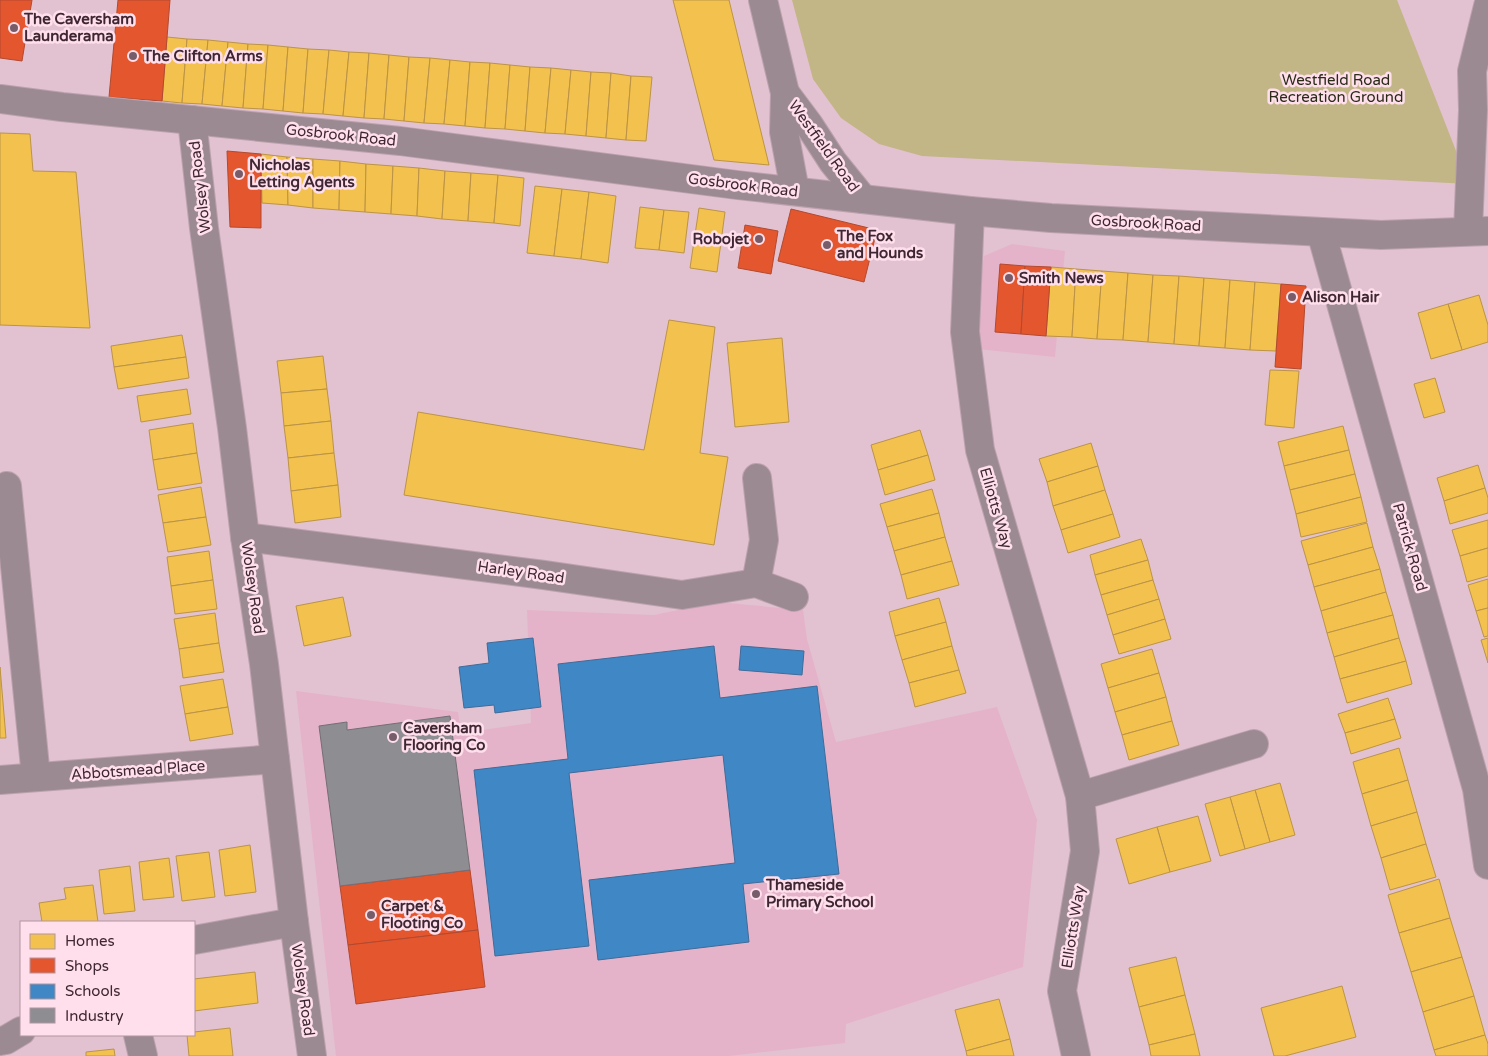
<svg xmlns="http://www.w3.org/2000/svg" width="1488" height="1056" viewBox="0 0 1488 1056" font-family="'Varela Round',sans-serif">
<rect width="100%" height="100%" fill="#e2c2d0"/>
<!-- built -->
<g fill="#e5b3c9">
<path d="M1012 244 1065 251 1055 357 978 349V285L984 256Z"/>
<path d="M717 602 803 610 807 639 836 742 997 707 1037 820 1023 967 846 1024 845 1043 729 1056H336L296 691 458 712 461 733 531 723 527 610 654 615Z"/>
</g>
<!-- green -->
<path fill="#c2b586" d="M792 0H1397L1469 184 922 156 879 144 841 118 813 79Z"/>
<!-- homes -->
<g fill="#f2c14e" stroke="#bc9346">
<path d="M673 0H729L769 165 714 160Z"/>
<path d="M167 37 187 39 182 103 162 101Z"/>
<path d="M187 39 208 40 202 104 182 103Z"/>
<path d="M208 40 228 42 222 106 202 104Z"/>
<path d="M228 42 248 44 243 108 222 106Z"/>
<path d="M248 44 268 45 263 109 243 108Z"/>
<path d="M268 45 288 47 283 111 263 109Z"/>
<path d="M288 47 308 49 303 113 283 111Z"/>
<path d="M308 49 329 50 323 114 303 113Z"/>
<path d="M329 50 349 52 343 116 323 114Z"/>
<path d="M349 52 369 53 364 118 343 116Z"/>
<path d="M369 53 389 55 384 119 364 118Z"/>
<path d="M389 55 409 57 404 121 384 119Z"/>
<path d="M409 57 430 58 424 123 404 121Z"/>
<path d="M430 58 450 60 444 124 424 123Z"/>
<path d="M450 60 470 62 465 126 444 124Z"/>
<path d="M470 62 490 63 485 128 465 126Z"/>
<path d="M490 63 510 65 505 129 485 128Z"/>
<path d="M510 65 530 67 525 131 505 129Z"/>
<path d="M530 67 551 68 545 133 525 131Z"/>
<path d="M551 68 571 70 565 134 545 133Z"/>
<path d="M571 70 591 72 586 136 565 134Z"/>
<path d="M591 72 611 73 606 138 586 136Z"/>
<path d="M611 73 631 76 626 140 606 138Z"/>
<path d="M631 76 652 77 646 141 626 140Z"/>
<path d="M0 133 30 134 33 171 76 172 90 328 0 325Z"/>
<path d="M261 154 287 157 288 205 262 203Z"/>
<path d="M287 157 313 159V208L288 205Z"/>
<path d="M313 159 340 161 339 210 313 208Z"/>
<path d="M340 161 366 164 365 212 339 210Z"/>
<path d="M366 164 393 166 391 214 365 212Z"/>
<path d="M393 166 419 168 417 216 391 214Z"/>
<path d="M419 168 445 171 442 219 417 216Z"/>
<path d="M445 171 471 173 468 221 442 219Z"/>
<path d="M471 173 498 175 494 223 468 221Z"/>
<path d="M498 175 524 178 520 226 494 223Z"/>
<path d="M535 186 562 189 554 256 527 253Z"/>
<path d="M562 189 589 192 581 259 554 256Z"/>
<path d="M589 192 616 196 608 263 581 259Z"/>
<path d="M640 207 664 210 659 250 635 248Z"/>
<path d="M699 208 725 212 717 272 690 268Z"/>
<path d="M664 210 689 212 684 253 659 250Z"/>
<path d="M1051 267 1076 269 1072 337 1046 336Z"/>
<path d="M1076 269 1102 271 1097 339 1072 337Z"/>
<path d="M1102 271 1128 273 1123 340 1097 339Z"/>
<path d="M1128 273 1153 275 1148 342 1123 340Z"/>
<path d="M1153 275 1179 276 1174 344 1148 342Z"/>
<path d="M1179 276 1204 278 1199 346 1174 344Z"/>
<path d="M1204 278 1230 280 1225 348 1199 346Z"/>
<path d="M1230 280 1255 282 1250 350 1225 348Z"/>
<path d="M1255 282 1281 284 1276 351 1250 350Z"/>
<path d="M1479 295 1488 325V342L1462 350 1448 304Z"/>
<path d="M1448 304 1462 350 1431 359 1418 313Z"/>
<path d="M669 320 715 327 700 453 728 457 714 545 404 495 418 412 644 450Z"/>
<path d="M182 335 186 357 114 367 111 346Z"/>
<path d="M782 338 789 422 735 427 727 343Z"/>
<path d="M323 356 327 389 281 393 277 361Z"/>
<path d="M186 357 189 378 118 389 114 367Z"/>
<path d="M1270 370 1299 371 1294 428 1265 425Z"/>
<path d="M1435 378 1445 412 1424 418 1414 384Z"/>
<path d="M187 389 191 414 141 422 137 396Z"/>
<path d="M327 389 331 421 284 426 281 393Z"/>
<path d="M331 421 334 453 288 458 284 426Z"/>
<path d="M193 423 197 453 153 460 149 430Z"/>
<path d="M1343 426 1349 450 1284 466 1278 442Z"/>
<path d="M920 430 928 455 878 470 871 445Z"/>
<path d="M1091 443 1098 466 1047 482 1039 459Z"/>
<path d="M1349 450 1355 474 1290 490 1284 466Z"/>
<path d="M197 453 202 483 158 490 153 460Z"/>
<path d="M334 453 338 485 291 491 288 458Z"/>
<path d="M928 455 935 480 885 495 878 470Z"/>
<path d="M1478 465 1485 488 1444 501 1437 478Z"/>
<path d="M1098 466 1105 490 1053 506 1047 482Z"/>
<path d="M1355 474 1361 497 1296 514 1290 490Z"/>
<path d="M338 485 341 517 295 523 291 491Z"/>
<path d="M201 487 206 517 163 523 158 495Z"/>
<path d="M1485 488 1488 498V513L1450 524 1444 501Z"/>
<path d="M932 489 939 513 887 527 880 504Z"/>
<path d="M1105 490 1113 514 1061 530 1053 506Z"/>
<path d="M1361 497 1367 522 1301 537 1296 514Z"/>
<path d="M939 513 945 537 894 551 887 527Z"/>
<path d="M1113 514 1120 537 1068 553 1061 530Z"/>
<path d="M206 517 211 545 168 552 163 523Z"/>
<path d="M1488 520V548L1460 556 1452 530Z"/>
<path d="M1367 523 1373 547 1308 565 1301 541Z"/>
<path d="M945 537 952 561 901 575 894 551Z"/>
<path d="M1141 539 1148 560 1095 575 1090 555Z"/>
<path d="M1373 547 1380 569 1314 587 1308 565Z"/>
<path d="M1488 548V576L1467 582 1460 556Z"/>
<path d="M209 551 213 580 171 586 167 557Z"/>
<path d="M1148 560 1153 580 1101 595 1095 575Z"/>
<path d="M952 561 959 585 907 599 901 575Z"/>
<path d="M1380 569 1386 592 1321 611 1314 587Z"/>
<path d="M1488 579V608L1476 611 1468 585Z"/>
<path d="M213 580 217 609 175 614 171 586Z"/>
<path d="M1153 580 1159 599 1107 615 1101 595Z"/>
<path d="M1386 592 1393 615 1327 633 1321 611Z"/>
<path d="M343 597 351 636 304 646 296 606Z"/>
<path d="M939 598 946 622 895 636 889 612Z"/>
<path d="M1159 599 1165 619 1113 635 1107 615Z"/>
<path d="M1488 608V636L1484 637 1476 611Z"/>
<path d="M215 613 219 643 179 649 174 619Z"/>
<path d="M1393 615 1399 638 1334 657 1327 633Z"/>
<path d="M1165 619 1171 639 1119 654 1113 635Z"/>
<path d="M946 622 952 646 902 660 895 636Z"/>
<path d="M1399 638 1406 661 1340 679 1334 657Z"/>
<path d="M1488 638V663L1481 640Z"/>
<path d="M219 643 224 672 183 678 179 649Z"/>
<path d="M952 646 959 670 909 683 902 660Z"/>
<path d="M1152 649 1159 673 1108 688 1101 664Z"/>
<path d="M1406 661 1412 684 1347 703 1340 679Z"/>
<path d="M0 667 6 738H0Z"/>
<path d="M959 670 966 693 915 707 909 683Z"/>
<path d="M1159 673 1166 697 1115 712 1108 688Z"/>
<path d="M223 679 228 707 185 714 180 686Z"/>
<path d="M1166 697 1172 721 1122 735 1115 712Z"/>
<path d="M1388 698 1395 719 1345 733 1338 714Z"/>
<path d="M228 707 233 734 190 741 185 714Z"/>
<path d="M1395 719 1401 738 1351 754 1345 733Z"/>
<path d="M1172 721 1179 745 1129 760 1122 735Z"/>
<path d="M1399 748 1408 780 1362 794 1353 762Z"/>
<path d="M1408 780 1417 812 1371 826 1362 794Z"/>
<path d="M1280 783 1295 835 1270 842 1255 790Z"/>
<path d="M1255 790 1270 842 1245 849 1230 797Z"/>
<path d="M1230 797 1245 849 1220 856 1205 804Z"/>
<path d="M1417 812 1426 844 1381 858 1371 826Z"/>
<path d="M1198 816 1211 861 1170 872 1157 827Z"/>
<path d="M1157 827 1170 872 1129 884 1116 839Z"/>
<path d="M1426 844 1436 877 1390 890 1381 858Z"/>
<path d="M250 845 256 892 225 896 219 850Z"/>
<path d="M209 852 215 897 182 901 176 856Z"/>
<path d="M169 858 174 897 143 900 139 862Z"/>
<path d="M130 866 135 911 104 914 99 870Z"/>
<path d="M1439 879 1450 918 1399 933 1388 895Z"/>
<path d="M93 885 98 922H42L39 903 66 899 64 888Z"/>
<path d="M1450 918 1462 957 1411 972 1399 933Z"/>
<path d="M1176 957 1185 995 1139 1007 1129 968Z"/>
<path d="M1462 957 1474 996 1423 1012 1411 972Z"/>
<path d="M255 972 258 1003 194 1011V979Z"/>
<path d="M1342 986 1356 1037 1285 1056H1274L1261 1008Z"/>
<path d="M1185 995 1195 1034 1149 1045 1139 1007Z"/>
<path d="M1474 996 1485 1035 1434 1050 1423 1012Z"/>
<path d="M999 999 1010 1039 966 1051 955 1010Z"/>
<path d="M230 1028 233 1056H189L187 1035H194V1032Z"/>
<path d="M1195 1034 1200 1056H1151L1149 1045Z"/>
<path d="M1485 1035 1488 1044V1056H1436L1434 1050Z"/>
<path d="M1010 1039 1014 1056H967L966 1051Z"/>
<path d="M114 1049 115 1056H86V1052Z"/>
</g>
<!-- shops -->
<g fill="#e4572e" stroke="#b2492f">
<path d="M0 0H32L22 61 0 58Z"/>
<path d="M118 0H170L162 101 109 97Z"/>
<path d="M227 151 261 154V228L230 227Z"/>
<path d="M791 209 877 230 864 282 778 261Z"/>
<path d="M745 225 778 231 771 274 738 268Z"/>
<path d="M1000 264 1025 266 1021 334 995 332Z"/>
<path d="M1025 266 1051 267 1046 336 1021 334Z"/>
<path d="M1281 284 1306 286 1301 369 1275 367Z"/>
<path d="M470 870 478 930 348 945 340 886Z"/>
<path d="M478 930 485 987 356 1004 348 945Z"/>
</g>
<!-- schools -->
<g fill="#3f88c5" stroke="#3f6b99">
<path d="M533 638 541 707 495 713 494 705 464 708 459 667 489 663 487 643Z"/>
<path d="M714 646 720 698 817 686 839 874 743 884 749 942 598 960 589 880 735 863 723 755 569 773 589 946 495 956 474 770 568 759 558 664Z"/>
<path d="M741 646 804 651 802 675 739 670Z"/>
</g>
<!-- industry -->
<path fill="#8d8d92" stroke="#756e75" d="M450 716 470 870 340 886 319 726 347 722V730Z"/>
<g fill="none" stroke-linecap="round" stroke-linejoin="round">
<defs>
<g id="minor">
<path d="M763 0 785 93 784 132 795 191"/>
<path d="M785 93 809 125 833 162 863 199"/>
<path d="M0 99 62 107 400 141 737 185 970 211 1051 218 1381 235 1488 231"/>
<path d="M192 120 204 228 232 428 245 537 264 664 294 922 312 1056"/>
<path d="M970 211 965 332 980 450 1080 796 1085 851 1062 991 1076 1056"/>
<path d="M1468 231 1473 110 1472 71 1488 6"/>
<path d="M1321 232 1477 789 1488 865"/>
<path d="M7 486 36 777"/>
<path d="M245 537 544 575 682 595 756 583 794 597"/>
<path d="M756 583 764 540 757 478"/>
<path d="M0 780 275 759"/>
<path d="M1080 796 1254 744"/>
<path d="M194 940 294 922"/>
<path d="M138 1035 143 1056"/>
<path d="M0 1041 6 1040 21 1031"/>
</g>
</defs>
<!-- minor casing -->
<use href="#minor" stroke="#bca2ae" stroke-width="30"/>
<!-- minor -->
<use href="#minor" stroke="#9c8a92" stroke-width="28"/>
</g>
<!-- markers -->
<g fill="#775d69" stroke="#fedfeb" stroke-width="2">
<circle cx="14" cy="28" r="5"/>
<circle cx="133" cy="56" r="5"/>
<circle cx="239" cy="174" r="5"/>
<circle cx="759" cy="239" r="5"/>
<circle cx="827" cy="245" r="5"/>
<circle cx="1009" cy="278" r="5"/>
<circle cx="1292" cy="297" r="5"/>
<circle cx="393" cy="737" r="5"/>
<circle cx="756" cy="894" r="5"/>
<circle cx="371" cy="915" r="5"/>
</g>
<g text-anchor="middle" stroke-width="5" stroke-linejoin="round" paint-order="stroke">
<!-- poi labels -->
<g font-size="15" font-weight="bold" fill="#3e2732" stroke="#fedfeb" text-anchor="start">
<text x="24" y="24">The Caversham<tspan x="24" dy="17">Launderama</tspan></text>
<text x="143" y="61">The Clifton Arms</text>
<text x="249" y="170">Nicholas<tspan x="249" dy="17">Letting Agents</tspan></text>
<text x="837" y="241">The Fox<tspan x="837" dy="17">and Hounds</tspan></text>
<text x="749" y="244" text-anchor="end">Robojet</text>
<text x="1019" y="283">Smith News</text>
<text x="1302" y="302">Alison Hair</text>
<text x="403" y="733">Caversham<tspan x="403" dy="17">Flooring Co</tspan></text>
<text x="766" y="890">Thameside<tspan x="766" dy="17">Primary School</tspan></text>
<text x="381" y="911">Carpet &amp;<tspan x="381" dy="17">Flooting Co</tspan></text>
</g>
<!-- park labels -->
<g font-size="15" fill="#292b17" stroke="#fedfeb">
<text x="1336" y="85">Westfield Road<tspan x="1336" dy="17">Recreation Ground</tspan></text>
</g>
<!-- street labels -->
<g font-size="15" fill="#3e2732" stroke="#fedfeb">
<text transform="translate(341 135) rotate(6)" y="5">Gosbrook Road</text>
<text transform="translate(824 146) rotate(54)" y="5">Westfield Road</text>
<text transform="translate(743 185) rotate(7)" y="5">Gosbrook Road</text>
<text transform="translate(200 187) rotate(-97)" y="5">Wolsey Road</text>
<text transform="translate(1146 223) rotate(3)" y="5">Gosbrook Road</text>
<text transform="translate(996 508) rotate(74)" y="5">Elliotts Way</text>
<text transform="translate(1410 547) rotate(74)" y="5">Patrick Road</text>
<text transform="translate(521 572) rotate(8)" y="5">Harley Road</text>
<text transform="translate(253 588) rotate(82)" y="5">Wolsey Road</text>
<text transform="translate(138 770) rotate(-4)" y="5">Abbotsmead Place</text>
<text transform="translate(1073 927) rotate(-81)" y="5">Elliotts Way</text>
<text transform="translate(303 990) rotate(82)" y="5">Wolsey Road</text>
</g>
</g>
<!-- legend -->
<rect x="20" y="921" width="175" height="115" fill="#fedfeb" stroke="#b195a1"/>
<rect x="30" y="934" width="25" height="15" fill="#f2c14e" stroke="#b195a1"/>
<text x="65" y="946" font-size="15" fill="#3e2732">Homes</text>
<rect x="30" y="958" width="25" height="15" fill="#e4572e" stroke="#b195a1"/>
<text x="65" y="971" font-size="15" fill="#3e2732">Shops</text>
<rect x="30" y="984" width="25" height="15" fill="#3f88c5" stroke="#b195a1"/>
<text x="65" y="996" font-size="15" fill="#3e2732">Schools</text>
<rect x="30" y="1008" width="25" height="15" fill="#8d8d92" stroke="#b195a1"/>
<text x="65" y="1021" font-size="15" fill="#3e2732">Industry</text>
</svg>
